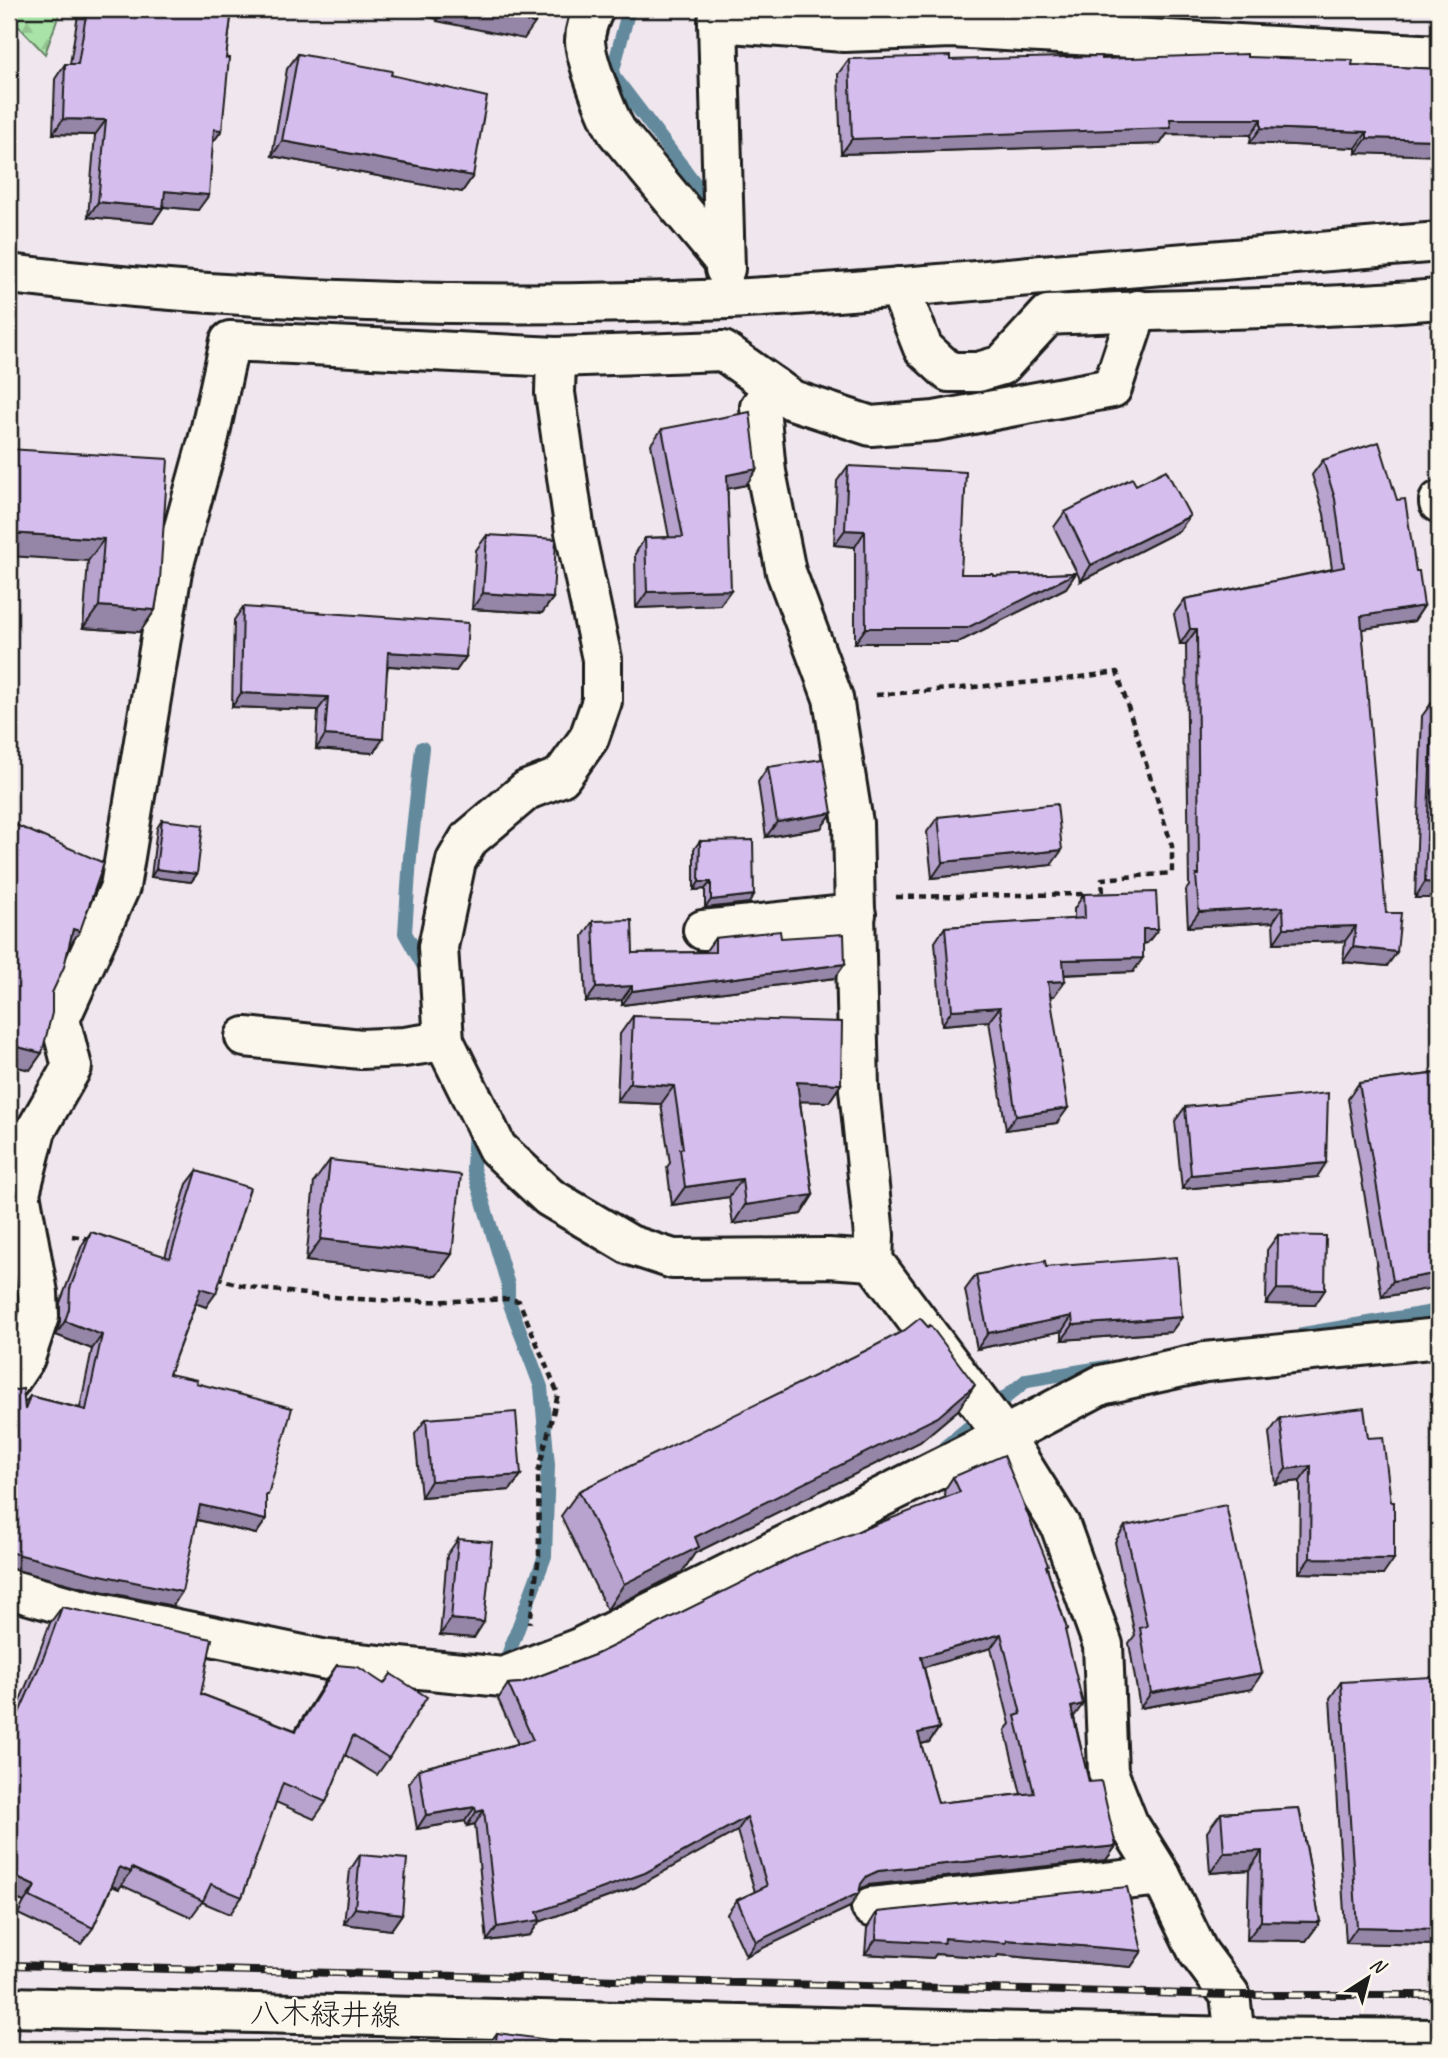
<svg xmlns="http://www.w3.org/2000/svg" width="1448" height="2058" viewBox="0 0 1448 2058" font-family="Caveat,'Klee One',sans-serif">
<defs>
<pattern id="forest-firs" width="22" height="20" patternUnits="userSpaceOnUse" patternTransform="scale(1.75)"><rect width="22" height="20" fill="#a9e3a7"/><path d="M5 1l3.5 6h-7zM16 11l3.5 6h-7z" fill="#91c28f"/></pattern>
</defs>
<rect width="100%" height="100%" fill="#f0e6ed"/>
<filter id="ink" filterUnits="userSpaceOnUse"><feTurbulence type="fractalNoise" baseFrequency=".0143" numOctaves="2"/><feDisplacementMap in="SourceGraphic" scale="14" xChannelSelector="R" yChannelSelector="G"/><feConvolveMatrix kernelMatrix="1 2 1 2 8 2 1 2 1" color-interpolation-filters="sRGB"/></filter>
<g filter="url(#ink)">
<!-- forest -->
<path fill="url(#forest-firs)" stroke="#628062" stroke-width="2" d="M9 9H61L45 54 9 16Z"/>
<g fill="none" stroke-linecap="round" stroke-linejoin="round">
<!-- stream -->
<g stroke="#62899c" stroke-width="14">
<path d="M629 9 612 74 713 207"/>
<path d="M422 748 410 857 405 933 428 974"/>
<path d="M475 1126 473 1168 508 1285V1299L541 1387 548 1465 545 1556 507 1658"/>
<path d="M1303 1334 1439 1311"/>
<path d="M945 1447 1027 1380 1106 1367"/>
</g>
<defs>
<g id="street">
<path d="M594 9C589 20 585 29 585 41 586 61 607 115 617 132L724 261"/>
<path d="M720 9 718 22 725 269"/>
<path d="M718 22 844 32 952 28 1439 55"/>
<path d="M899 287 923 348 949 372H978L1002 365 1048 315C1178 308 1309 310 1439 299"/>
<path d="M556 357 555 393 575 532 602 659V701L589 738 561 777 527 790 469 839 456 861 438 947 444 1041 497 1148 549 1197 630 1245 673 1259 828 1258 873 1261"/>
<path d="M774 387 760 407 766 472 786 572 833 698 853 823 859 1089 874 1235 873 1261 1004 1436 1060 1525 1103 1645 1108 1772 1128 1823 1161 1876 1198 1952 1230 1995 1235 2037"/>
<path d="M1439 501V503"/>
<path d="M703 930 856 914"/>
<path d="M245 1037 361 1049 404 1047 444 1041"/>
<path d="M9 1382 25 1358 39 1316 38 1293 20 1193 36 1130 72 1067 60 1019 120 887 172 571 209 437 230 341 556 357 723 351 792 400 871 426 935 421 1112 388 1138 310"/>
<path d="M9 1589 76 1608 327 1660 503 1677 579 1648 1004 1436 1101 1385 1205 1362 1439 1338"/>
<path d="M871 1907 1161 1876"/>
</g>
<g id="secondary">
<path d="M9 274C247 303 488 309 728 299 829 294 929 285 1030 276 1166 265 1303 253 1439 242"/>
<path d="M9 2007 1235 2037 1439 2039"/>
</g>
</defs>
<!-- street casing -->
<use href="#street" stroke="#1c1c1c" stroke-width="44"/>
<!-- secondary casing -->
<use href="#secondary" stroke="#1c1c1c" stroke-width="44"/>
<!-- path -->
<g stroke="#1c1c1c" stroke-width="4.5" stroke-dasharray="7 5" stroke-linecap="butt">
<path d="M876 695 1059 680 1117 672 1172 846V873L1102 879 1103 894H1099"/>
<path d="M896 897 1087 894"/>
<path d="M72 1236 91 1239"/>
<path d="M216 1277C239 1287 264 1289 289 1292 362 1302 434 1303 508 1299L519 1301 558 1394 538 1473 539 1556 530 1623"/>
</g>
<!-- street -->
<use href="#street" stroke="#fbf7ec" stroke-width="38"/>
<!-- secondary -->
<use href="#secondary" stroke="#fbf7ec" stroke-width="38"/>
<defs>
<path id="rail" d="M9 1965 1230 1995H1439"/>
</defs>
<!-- rail casing -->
<use href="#rail" stroke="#1c1c1c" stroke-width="8"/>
<!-- rail -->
<use href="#rail" stroke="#fbf7ec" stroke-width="5" stroke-dasharray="16" stroke-linecap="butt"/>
</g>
<!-- wall -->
<g fill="#b7a3cd" stroke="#1c1c1c" stroke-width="2" fill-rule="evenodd">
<path d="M79 9H232L226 58 222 130 213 142 198 210 163 207 153 223 88 217 95 135 53 134 55 79 65 64H70Z"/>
<path d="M298 54 391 75 473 176 462 192 272 156 287 69Z"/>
<path d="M1247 57 1352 65 1439 69 1356 153V148L1250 143 1251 135 1167 134 1160 144 841 154 838 74 849 59 950 60Z"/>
<path d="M662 429 746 485 728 488 720 605 636 608 635 554 645 538 669 537 651 444Z"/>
<path d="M9 449 160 580 155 610 140 632 83 628 88 561Z"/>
<path d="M1323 460 1416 571 1424 606 1414 621 1362 629 1387 966 1343 962 1345 941 1274 943 1273 922 1188 927 1186 890 1189 886 1186 644H1180L1174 614 1185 599 1332 569 1324 514 1312 475Z"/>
<path d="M848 466 961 574 993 576 1076 573 1066 588 957 643H855V547L834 545 837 481Z"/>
<path d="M1136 485 1179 531 1081 581 1054 527 1065 512Z"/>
<path d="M487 535 553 598 542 613 472 609 476 550Z"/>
<path d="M243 607 466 657 456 671 388 666 373 753 316 749 318 710 232 707 234 620Z"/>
<path d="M1433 701 1439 898H1415L1422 716Z"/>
<path d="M768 767 832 813 821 828 766 837 758 782Z"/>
<path d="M938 817 1051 865 932 878 927 832Z"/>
<path d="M162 820 197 874 191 882 151 877 157 828Z"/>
<path d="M700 841 749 903 705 908V889L694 890V849Z"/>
<path d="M1084 894 1158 929 1147 943 1143 944 1133 972 1064 975 1054 996H1050L1057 1123 1006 1130 989 1021 942 1025 935 942 945 927 1074 919V909Z"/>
<path d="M593 921 633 953 705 952 715 938H781L835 978 622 1005V1000L586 1002 583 936Z"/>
<path d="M633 1016 841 1084 829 1102 800 1101 813 1195 801 1214 733 1224 729 1197 672 1205 667 1167 670 1163 661 1104 617 1102 620 1034Z"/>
<path d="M1439 1073V1287L1382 1297 1348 1099 1359 1083Z"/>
<path d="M1185 1107 1317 1177 1182 1189 1175 1121Z"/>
<path d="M330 1160 452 1254 436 1276 306 1261 314 1182Z"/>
<path d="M197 1171 206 1307 196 1303 169 1374 196 1383 266 1497V1520L256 1534 197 1520 173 1606 81 1587 9 1568 24 1404 30 1396 80 1408 92 1349 56 1335 60 1322V1303L82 1245 91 1232 165 1257 187 1184Z"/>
<path d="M1278 1235 1315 1305 1266 1304 1267 1250Z"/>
<path d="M1046 1267 1182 1317 1171 1332 1062 1340V1331L977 1349 965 1290 976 1275Z"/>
<path d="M958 1410 920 1442 695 1553 682 1572 607 1610 561 1516 579 1491Z"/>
<path d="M1280 1418 1368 1438 1383 1575 1299 1573 1300 1481 1275 1484 1269 1433Z"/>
<path d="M426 1419 521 1475 510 1490 421 1497 415 1434Z"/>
<path d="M953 1477 1047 1567 1067 1629 1065 1631 1074 1717 1089 1782 1116 1846 1106 1860 868 1885 860 1889 850 1907 746 1956 727 1914 737 1900 755 1892 737 1831 636 1887 539 1922 530 1935 487 1941 475 1824 467 1826 465 1821 417 1829 409 1783 419 1769 518 1744 498 1699 508 1684 521 1683 597 1654 946 1497 944 1491ZM991 1648 1010 1724 1005 1730 1021 1794 938 1803 921 1744 929 1742 939 1728 924 1667Z"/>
<path d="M1125 1526 1252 1689 1140 1708 1129 1643 1135 1635 1115 1542Z"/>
<path d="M458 1539 474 1638 440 1635 447 1555Z"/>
<path d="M62 1607 201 1694 295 1730 325 1682 337 1665 384 1684 391 1674 389 1758 377 1775 345 1755 326 1802 314 1819 276 1802 242 1897 230 1914 202 1902 191 1917 121 1885 119 1889 112 1886 93 1928 81 1944 18 1914 24 1902 9 1896V1726L32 1672 50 1623Z"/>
<path d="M1341 1682 1433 1699H1439V1945L1346 1943 1330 1698Z"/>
<path d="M1299 1808 1320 1922 1306 1941 1247 1940 1249 1870 1210 1873 1207 1832 1221 1813Z"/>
<path d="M360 1855 402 1914 391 1930 344 1924 350 1870Z"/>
<path d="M877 1912 1142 1951 1131 1967 998 1955 996 1958 936 1954 933 1958 865 1954 867 1928Z"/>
<path d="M497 2033 549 2049H487V2047Z"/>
</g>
<!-- shaded-wall -->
<g fill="#9585a7" stroke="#1c1c1c" stroke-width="2">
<path d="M399 9H444L437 19Z"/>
<path d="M445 9H465L535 23 524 39 437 21Z"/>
<path d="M63 119 106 120 95 135 53 134Z"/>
<path d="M1170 119H1261L1251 135 1167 134 1160 144 841 154 852 139Z"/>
<path d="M1261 128 1367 132 1356 148 1250 143Z"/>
<path d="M214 129 222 130 211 145Z"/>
<path d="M1367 138 1439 140V156L1356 153Z"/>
<path d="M282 141 473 176 462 192 272 156Z"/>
<path d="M165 191 209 195 198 210 154 206Z"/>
<path d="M98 202 163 208 153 223 88 217Z"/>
<path d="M757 469 746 485 717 491 727 475Z"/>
<path d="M1190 516 1179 531 1081 581 1091 565Z"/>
<path d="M845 530 865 531 855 547 834 545Z"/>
<path d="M9 533 104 539 88 561 9 556Z"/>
<path d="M1076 573 1066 588 957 643H855L866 628Z"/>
<path d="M731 590 720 605 636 608 647 592Z"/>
<path d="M483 593 553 598 542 613 472 609Z"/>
<path d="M99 606 155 610 140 632 83 628Z"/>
<path d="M1424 606 1414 621 1351 631 1361 616Z"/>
<path d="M1190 629H1197L1186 644H1180Z"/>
<path d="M388 652 466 657 456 671 379 665Z"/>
<path d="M241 693 328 697 318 710 232 707Z"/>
<path d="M325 735 383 739 373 753 316 749Z"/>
<path d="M832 813 821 828 766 837 777 822Z"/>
<path d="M1062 850 1051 865 932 878 943 862Z"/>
<path d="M156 869 197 874 191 882 151 877Z"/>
<path d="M699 882H711L705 889 694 890Z"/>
<path d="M1425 882 1439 883V898H1415Z"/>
<path d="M754 895 749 903 705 908 711 900Z"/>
<path d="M1283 907 1273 922 1188 927 1199 912Z"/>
<path d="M1356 926 1345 941 1274 943 1284 928Z"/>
<path d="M73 929 80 931 68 948Z"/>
<path d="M1143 929H1158L1147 943 1133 944Z"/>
<path d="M1353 947 1397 952 1387 966 1343 962Z"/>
<path d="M1143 958 1133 972 1053 975 1063 960Z"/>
<path d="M845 964 835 978 622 1005 632 991Z"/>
<path d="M1065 981 1054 996 1038 997 1048 982Z"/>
<path d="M632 986 622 1000 586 1002 596 988Z"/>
<path d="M1000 1007 989 1021 942 1025 952 1010Z"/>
<path d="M14 1046 42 1053 30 1070 9 1065Z"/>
<path d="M797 1082 841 1084 829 1102 784 1101Z"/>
<path d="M630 1083 674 1086 661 1104 617 1102Z"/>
<path d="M1068 1108 1057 1123 1006 1130 1016 1116Z"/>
<path d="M1326 1163 1317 1177 1182 1189 1191 1175Z"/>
<path d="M742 1179 729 1197 672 1205 685 1187Z"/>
<path d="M813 1195 801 1214 733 1224 745 1205Z"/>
<path d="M321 1239 452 1254 436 1276 306 1261Z"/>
<path d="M1439 1273V1287L1382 1297 1393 1281Z"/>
<path d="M201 1288 216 1293 206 1307 192 1302Z"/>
<path d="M1277 1289 1325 1290 1315 1305 1266 1304Z"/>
<path d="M1072 1316 1062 1331 977 1349 988 1333Z"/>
<path d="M1182 1317 1171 1332 1062 1340 1073 1325Z"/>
<path d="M65 1321 102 1335 92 1349 56 1335Z"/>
<path d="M975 1385 958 1410 920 1442 695 1553 682 1572 607 1610 624 1584 695 1537Z"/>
<path d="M1311 1466 1300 1481 1275 1484 1286 1469Z"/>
<path d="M521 1475 510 1490 421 1497 431 1481Z"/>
<path d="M200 1505 266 1520 256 1534 190 1518Z"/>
<path d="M9 1552 182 1592 173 1606 81 1587 9 1568Z"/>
<path d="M1310 1558 1394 1559 1383 1575 1299 1573Z"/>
<path d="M451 1619 484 1622 474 1638 440 1635Z"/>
<path d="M1001 1634 991 1648 911 1671 921 1657Z"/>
<path d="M1262 1673 1252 1689 1140 1708 1151 1693Z"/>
<path d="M1083 1704 1073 1718 1071 1707Z"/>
<path d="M939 1728 929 1742 908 1747 918 1733Z"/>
<path d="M475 1807 465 1821 417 1829 426 1815Z"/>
<path d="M484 1810 475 1824 467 1826 476 1812Z"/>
<path d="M747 1817 737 1831 636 1887 539 1922 530 1935 487 1941 497 1927 537 1912Z"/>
<path d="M1116 1846 1106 1860 868 1885 858 1890 859 1893 850 1907 746 1956 756 1942 867 1876 878 1871Z"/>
<path d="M1262 1851 1249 1870 1210 1873 1224 1853Z"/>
<path d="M120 1867 131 1872 119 1889 108 1884Z"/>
<path d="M9 1874 35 1886 24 1902 9 1896Z"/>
<path d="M355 1908 402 1914 391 1930 344 1924Z"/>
<path d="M1261 1921 1320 1922 1306 1941 1247 1940Z"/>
<path d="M1357 1927 1439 1929V1945L1346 1943Z"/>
<path d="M945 1938 1007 1940 1142 1951 1131 1967 998 1955 996 1958 936 1954 933 1958 865 1954 876 1939Z"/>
</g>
<!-- building -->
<g fill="#d5beee" stroke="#1c1c1c" stroke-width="2" fill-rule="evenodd">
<path d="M87 9H232L226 58H229L222 130 214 129 209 195 165 191 163 208 98 202 106 120 63 119 65 64H78Z"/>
<path d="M465 9H538L535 23Z"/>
<path d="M298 54 392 71 391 75 487 97 473 176 282 141Z"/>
<path d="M1247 54V57L1353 60 1352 65 1439 69V140L1367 138V132L1261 128V119H1170L1171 128 852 139 849 59 950 56V60L1102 56V59Z"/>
<path d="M750 412 757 469 727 475 731 590 647 592 645 538 683 537 662 429Z"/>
<path d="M1379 442 1397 500 1405 499 1416 571H1419L1424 606 1361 616 1386 913H1401L1397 952 1353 947 1356 926 1284 928 1283 907 1199 912 1196 875H1199L1197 629H1190L1185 599 1344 567 1335 499 1323 460Z"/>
<path d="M9 449 168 459 160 580 155 610 99 606 104 539 9 533Z"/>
<path d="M848 466 966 472 961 574H993V576L1076 573 967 628H866L865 531 845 530Z"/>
<path d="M1166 470 1190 516 1091 565 1065 512 1132 478 1136 485Z"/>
<path d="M487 535 556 539 553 598 483 593Z"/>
<path d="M243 607 468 623 466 657 388 652 383 739 325 735 328 697 241 693Z"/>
<path d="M1433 701H1439V883L1425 882Z"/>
<path d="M823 759 832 813 777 822 768 767Z"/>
<path d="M1057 804 1062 850 943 862 938 817Z"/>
<path d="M162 820 203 825 197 874 156 869Z"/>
<path d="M9 822 104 863 80 931 73 929 64 967 52 993V1013L42 1053 14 1046 9 1067Z"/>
<path d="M753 840 754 895 711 900V882H699L700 841Z"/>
<path d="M1156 892 1158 929H1143V958L1063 960 1065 981 1048 982 1068 1108 1016 1116 1000 1007 952 1010 945 927 1085 918 1084 894Z"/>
<path d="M632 920 633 953 715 952V938L780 931 781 938 844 934 845 964 632 991V986L596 988 593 921Z"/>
<path d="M633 1016 842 1022 841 1084 797 1082 813 1195 745 1205 742 1179 685 1187 680 1149 683 1148 674 1086 630 1083Z"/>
<path d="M1439 1073V1273L1393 1281 1359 1083Z"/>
<path d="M1328 1093 1326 1163 1191 1175 1185 1107Z"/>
<path d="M330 1160 461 1175 452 1254 321 1239Z"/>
<path d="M197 1171 250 1188 216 1293 201 1288 169 1374 197 1380 196 1383 292 1408 268 1495H266V1520L200 1505 182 1592 91 1573 9 1552V1388L16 1390 23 1389 25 1410 30 1396 86 1410 102 1335 65 1321 69 1309 70 1289 91 1232 170 1258Z"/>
<path d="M1278 1235 1326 1236 1325 1290 1277 1289Z"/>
<path d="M1177 1257 1182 1317 1073 1325 1072 1316 988 1333 976 1275 1045 1261 1046 1267Z"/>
<path d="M9 1286H14L18 1326 15 1335 9 1344Z"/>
<path d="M920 1318 928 1327 930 1325 975 1385 938 1417 695 1537 699 1547 624 1584 579 1491 869 1349 905 1330Z"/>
<path d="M1364 1408 1368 1438 1383 1437 1391 1502H1394V1559L1310 1558 1311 1466 1286 1469 1280 1418Z"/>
<path d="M516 1412 521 1475 431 1481 426 1419Z"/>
<path d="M1004 1455 1048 1565 1046 1566 1067 1629 1065 1630 1083 1704 1071 1707 1089 1782 1101 1781 1116 1846 878 1871 867 1876 861 1884 859 1893 756 1942 737 1900 767 1886 747 1817 645 1873 537 1912 540 1920 497 1927 484 1810 476 1812 475 1807 426 1815 419 1769 533 1740 508 1684 521 1683 597 1654 799 1554 960 1492 953 1477ZM1001 1634 1021 1714 1015 1716 1034 1793 938 1803 918 1733 939 1728 921 1657Z"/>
<path d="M1226 1505 1262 1673 1151 1693 1140 1628 1147 1626 1125 1526Z"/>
<path d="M458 1539 492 1542 484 1622 451 1619Z"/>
<path d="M62 1607 212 1639 201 1694 296 1731 337 1665 358 1667 384 1684 391 1674 427 1697 389 1758 353 1736 326 1802 283 1783 242 1897 211 1884 203 1901 132 1868 131 1872 120 1867 93 1928 30 1897 35 1886 9 1874V1736L44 1656Z"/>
<path d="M1431 1677 1433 1699H1439V1929L1357 1927 1341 1682Z"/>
<path d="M1299 1808 1320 1922 1261 1921 1262 1851 1224 1853 1221 1813Z"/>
<path d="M360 1855 407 1859 402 1914 355 1908Z"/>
<path d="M1127 1887 1142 1951 1007 1940 1006 1943 945 1938 944 1943 876 1939 877 1912Z"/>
<path d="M497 2033 550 2040 549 2049H495Z"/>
<path d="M438 2044 471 2049H426Z"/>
<rect x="1053" y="2047" width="40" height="2"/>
</g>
</g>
<g text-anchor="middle" stroke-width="5" stroke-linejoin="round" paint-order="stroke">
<!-- street labels -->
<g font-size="30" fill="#1c1c1c" stroke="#fbf7ec">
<text transform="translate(325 2014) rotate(1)" y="10">八木緑井線</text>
</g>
</g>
<!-- margin -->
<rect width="1448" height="2058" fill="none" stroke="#fbf7ec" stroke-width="35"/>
<rect x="18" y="18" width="1413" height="2023" fill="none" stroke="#1c1c1c" stroke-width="2.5" filter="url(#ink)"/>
<!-- north arrow -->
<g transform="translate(1368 1978) rotate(36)" stroke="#fbf7ec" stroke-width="5" paint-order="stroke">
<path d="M0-5L12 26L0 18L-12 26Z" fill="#1c1c1c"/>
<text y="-10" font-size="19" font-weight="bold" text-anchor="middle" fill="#1c1c1c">N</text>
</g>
</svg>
